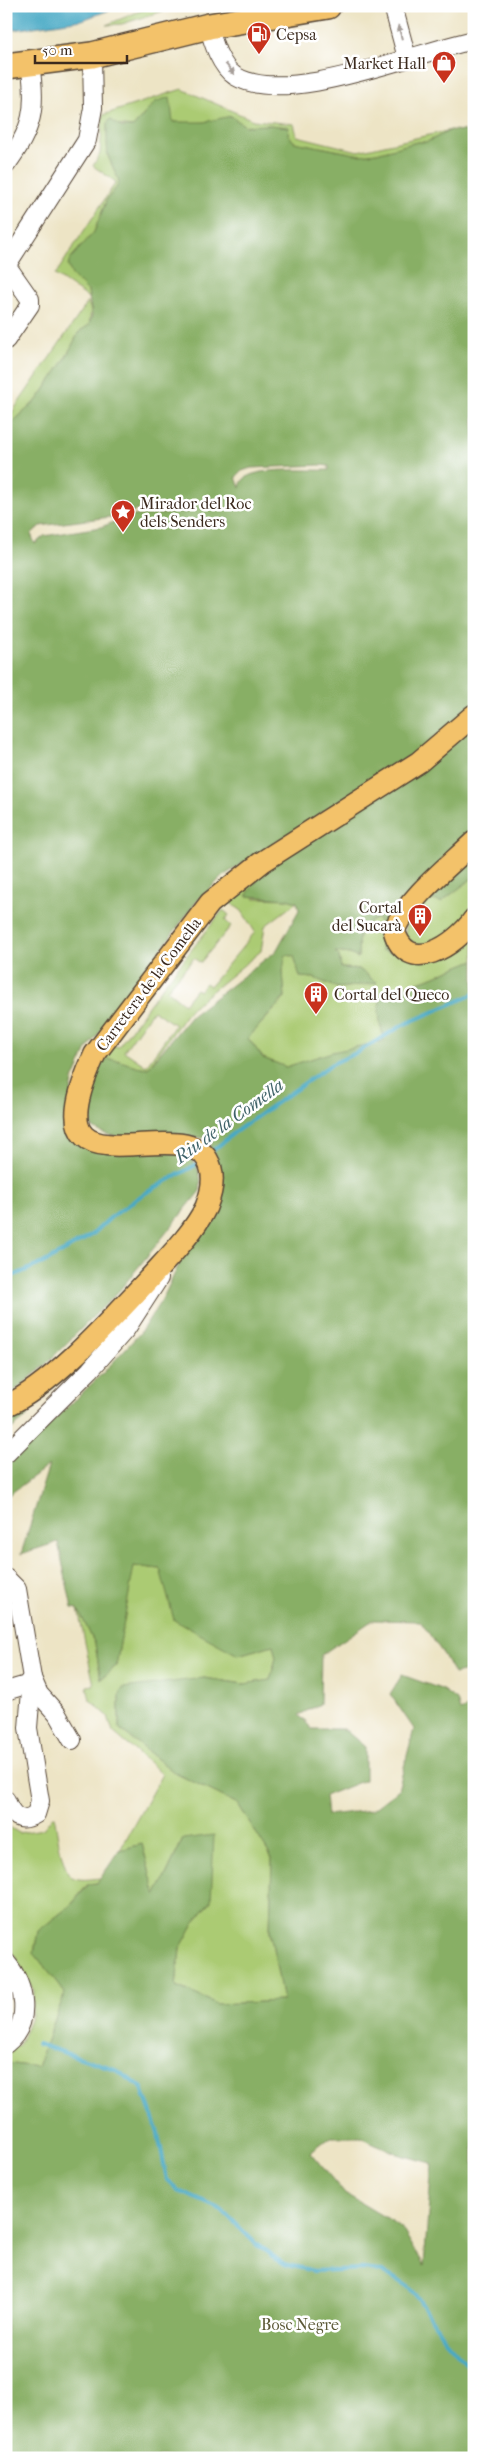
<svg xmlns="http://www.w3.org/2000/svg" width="480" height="2464" viewBox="0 0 480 2464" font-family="'IM FELL French Canon',serif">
<rect width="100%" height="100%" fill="#fff"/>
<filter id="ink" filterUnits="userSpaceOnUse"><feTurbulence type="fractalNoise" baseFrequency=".02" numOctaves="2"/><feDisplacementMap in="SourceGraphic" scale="10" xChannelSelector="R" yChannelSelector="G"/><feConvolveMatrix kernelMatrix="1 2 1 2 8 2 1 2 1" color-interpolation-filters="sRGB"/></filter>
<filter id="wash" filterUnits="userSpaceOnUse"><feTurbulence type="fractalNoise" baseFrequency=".0096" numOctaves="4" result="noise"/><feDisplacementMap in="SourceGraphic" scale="20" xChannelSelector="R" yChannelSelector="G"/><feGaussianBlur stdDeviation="1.12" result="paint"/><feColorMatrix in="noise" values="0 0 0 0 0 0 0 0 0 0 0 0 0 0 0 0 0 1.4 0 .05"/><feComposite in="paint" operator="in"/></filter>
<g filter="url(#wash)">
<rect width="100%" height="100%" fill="#ede4c5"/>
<g fill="#abcb73" stroke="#737a48" fill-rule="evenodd">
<path d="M152,6H179L122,24L106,25Z"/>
<path d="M182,89L253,120L294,124L297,136L358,151L451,130L427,142H417L377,153L360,155L294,142L288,134V127L269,125L245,126L231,116C215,124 191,123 173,122L155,102L133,127L107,124L108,156L119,181L117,187L107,199L94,232L70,259L81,284L88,291L89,298L55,275L116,182L93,166L100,154L103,115Z"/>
<path d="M88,302L91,311L89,325L79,332L64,361L38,399L15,420L6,432V421Z"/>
<path d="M264,870L254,898L287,899L297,902L265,926L261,951L190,1009L148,1068L132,1066L118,1060L98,1067L109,1044L118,1047L162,987L223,910L229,915L225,920L231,926L200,963L194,958L167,990L184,1004L196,989L199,991L206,983L210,986L255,932L242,911L228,901ZM153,1010L175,1025L146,1066L124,1051Z"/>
<path d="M474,877V906L458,926L427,948L404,939L407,924L435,891L441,902Z"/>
<path d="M378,918L381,926L382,950L392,942L399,954L474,933V960L425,980L383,992L380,1022L385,1041L334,1052L286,1067L263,1058L248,1038L285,998L283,972L284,955L295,956L300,977L314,978L338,988L376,983L359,969L341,968L339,956L334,952L350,954L358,958C359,936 355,927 378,918Z"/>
<path d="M133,1566L160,1569L208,1638L238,1655L273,1645L276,1658L270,1680L245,1684L204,1678L119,1696V1728L175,1773L238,1804L272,1858L270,1932L283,2001L217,2004L176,1986L180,1949L194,1923L211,1901L183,1839L156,1896L142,1844L120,1850L162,1774L113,1732L108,1716L90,1700L87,1686L94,1685L78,1609L95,1644L101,1679L116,1666Z"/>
<path d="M54,1815C57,1829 61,1869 72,1877C80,1881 91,1879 100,1878L97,1883L88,1884L71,1905L38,1931L34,1953L65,1993L37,2067L6,2063V2052L19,2045L32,2016L34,1991L6,1939V1825L19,1833L43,1829Z"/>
</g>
<g fill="#88af65" stroke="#626c42" fill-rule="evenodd">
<path d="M170,97L173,122H204L231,116L245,126L269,125L289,127L288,134L294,142L360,155L377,153L417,142H427L451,130L466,131L474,135V704L423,747L223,876L196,902L86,1051L73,1080L68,1111L74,1132L191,1157C199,1169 202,1177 200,1191L119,1291L45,1365L6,1398V432L15,420L38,399L64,361L79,332L89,325L92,315L88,291L72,275L68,266L70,259L94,232L107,199L117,187L119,181L108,156L107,143V124L110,119L121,127H133L155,102ZM320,465L329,466V470C311,471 254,466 243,480C241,482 241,485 240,488L236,477L242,471L251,468ZM156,509L188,512L130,516L101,527L44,536L35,544L31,534L40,526L110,517L138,510Z"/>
<path d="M474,726V831L429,877L392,942L391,953L381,950V926L378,918C355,927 359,937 358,958L350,954L335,952L339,956L341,968L359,969L377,983L338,988L314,978L300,977L294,956L285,955L283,972L285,997L248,1038L263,1058L286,1067L332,1052L384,1041C381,1024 375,1009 383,992L425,980L474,960V1651H471L467,1671L454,1674L444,1655L420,1621L373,1620L321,1655L320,1704L299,1715L312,1729H344L365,1747V1780L325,1796L327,1815L372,1810L398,1790L414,1729L390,1694L402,1675L441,1689L457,1700L460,1711L474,1705V2458H6V2063L37,2067L65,1993L34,1953L38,1931L71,1905L89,1884L97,1883L120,1850L142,1844L156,1896L183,1839L214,1835L211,1901L194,1923L180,1949L176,1986L217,2004L283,2001L270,1932L272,1858L238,1804L175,1773L119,1728V1696L123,1688L204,1678L244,1684L270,1680L276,1658L273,1645L238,1655L174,1620L160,1569L134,1566L116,1666L101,1679L95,1644L78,1609L72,1608L58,1542L21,1554L49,1465L6,1497V1466L103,1373L140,1333L163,1298L184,1254L204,1228L209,1151L213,1139C200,1138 186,1135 173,1136C147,1136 114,1143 92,1127L87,1108L98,1067L108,1059C122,1060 134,1067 148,1068L191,1016L276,951L299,910L297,902L287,899L246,896L264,870ZM330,2137H360L398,2154L432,2163L424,2265L401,2227L344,2193L310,2152Z"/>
<path d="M474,851V877L441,902L432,900L435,891Z"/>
<path d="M19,1414L28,1416L6,1433V1418Z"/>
</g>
<path fill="#46a9c5" stroke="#406a72" d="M6,6H121L82,20L6,31Z"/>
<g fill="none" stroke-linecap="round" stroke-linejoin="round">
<g stroke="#46a9c5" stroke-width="4">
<path d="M210,1153L235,1132L332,1064L358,1052L403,1025L474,994"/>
<path d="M6,1279L43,1263L92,1235L110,1218L142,1195L199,1163"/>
<path d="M38,2044L115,2069L142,2088L158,2133L167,2180L179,2191L222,2210L257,2245L284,2264L314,2271L363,2269L380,2271L394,2278L407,2286L418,2298L443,2337L474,2372"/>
</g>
</g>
</g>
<g filter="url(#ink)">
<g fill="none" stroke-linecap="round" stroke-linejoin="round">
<defs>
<g id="minor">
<path d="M393,6L407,58"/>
<path d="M209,26C212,42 221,67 235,76C286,107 416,52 474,40"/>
<path d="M6,165C33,129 37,108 30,64"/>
<path d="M6,340L30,305V299L9,269L8,263L87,140L93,108L92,55"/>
<path d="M6,1454L90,1370L126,1329L159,1278"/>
<path d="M6,1578L17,1589L32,1678L39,1694L57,1714L72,1740"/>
<path d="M6,1691L26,1685L32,1678"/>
<path d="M6,1800C12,1816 20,1824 36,1814L40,1801L28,1728L32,1678"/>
<path d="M6,1962C26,1986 32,2023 6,2044"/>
</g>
<g id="major">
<path d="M474,842C448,867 409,897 394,930C407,978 456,945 474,919"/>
<path d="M6,1406C54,1384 111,1319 147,1281C167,1259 193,1234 206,1207C212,1192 216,1174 207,1159C177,1110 25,1206 95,1054L210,903L262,862L419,762L474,715"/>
</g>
<path id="highway" d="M6,66L92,55L209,26L328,6"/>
</defs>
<use href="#minor" stroke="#564637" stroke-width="20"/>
<use href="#major" stroke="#564637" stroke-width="24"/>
<use href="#highway" stroke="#564637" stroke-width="28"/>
<use href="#minor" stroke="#fff" stroke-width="18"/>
<use href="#major" stroke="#f3c26a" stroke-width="21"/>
<use href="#highway" stroke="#f3c26a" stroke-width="25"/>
</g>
<defs><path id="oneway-solid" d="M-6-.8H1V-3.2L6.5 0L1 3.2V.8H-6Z" transform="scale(1.25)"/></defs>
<g fill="#a79f9a">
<use href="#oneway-solid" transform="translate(400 32) rotate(-105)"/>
<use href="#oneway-solid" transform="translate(230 69) rotate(50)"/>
</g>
</g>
<defs>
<symbol id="fuel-pin" viewBox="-11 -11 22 30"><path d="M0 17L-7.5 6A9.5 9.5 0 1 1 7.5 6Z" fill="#c8321e" stroke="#fff"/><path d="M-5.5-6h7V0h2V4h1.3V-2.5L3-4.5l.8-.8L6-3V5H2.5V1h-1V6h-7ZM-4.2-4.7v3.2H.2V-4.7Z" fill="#fff"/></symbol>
<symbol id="shop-pin" viewBox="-11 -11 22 30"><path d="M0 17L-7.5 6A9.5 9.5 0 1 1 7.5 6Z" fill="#c8321e" stroke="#fff"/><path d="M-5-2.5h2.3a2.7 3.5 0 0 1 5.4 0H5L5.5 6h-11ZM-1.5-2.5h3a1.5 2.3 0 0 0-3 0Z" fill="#fff"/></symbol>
<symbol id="sight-pin" viewBox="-11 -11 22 30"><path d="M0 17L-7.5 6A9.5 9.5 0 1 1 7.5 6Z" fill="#c8321e" stroke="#fff"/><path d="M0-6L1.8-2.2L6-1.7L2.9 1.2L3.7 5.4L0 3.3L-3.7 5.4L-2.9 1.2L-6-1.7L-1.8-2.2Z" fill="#fff"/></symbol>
<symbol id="building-pin" viewBox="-11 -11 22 30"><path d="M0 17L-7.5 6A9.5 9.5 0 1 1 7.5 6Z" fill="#c8321e" stroke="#fff"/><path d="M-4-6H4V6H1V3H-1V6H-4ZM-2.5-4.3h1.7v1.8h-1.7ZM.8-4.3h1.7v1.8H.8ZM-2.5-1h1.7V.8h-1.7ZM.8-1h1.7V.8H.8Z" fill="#fff"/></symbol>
</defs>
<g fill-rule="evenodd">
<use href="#fuel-pin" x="245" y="20" width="28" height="38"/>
<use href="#shop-pin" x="430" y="49" width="28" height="38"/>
<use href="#sight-pin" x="109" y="498" width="28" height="38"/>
<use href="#building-pin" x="406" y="902" width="28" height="38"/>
<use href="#building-pin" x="302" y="980" width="28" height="38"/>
</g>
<g text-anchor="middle" stroke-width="5" stroke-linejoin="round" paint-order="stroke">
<g font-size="16" fill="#3b2a1e" stroke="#fff" text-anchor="start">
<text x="276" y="40">Cepsa</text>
<text x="426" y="69" text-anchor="end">Market Hall</text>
<text x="140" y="509">Mirador del Roc<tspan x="140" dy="18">dels Senders</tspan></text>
<text x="402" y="913" text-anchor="end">Cortal<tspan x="402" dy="18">del Sucarà</tspan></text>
<text x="334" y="1000">Cortal del Queco</text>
</g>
<g font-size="16" fill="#3b2a1e" stroke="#fff">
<text transform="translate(148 984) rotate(-53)" y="6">Carretera de la Comella</text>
</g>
<g font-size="16" fill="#5d5a38" stroke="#fff">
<text x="300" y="2330">Bosc Negre</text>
</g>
<g font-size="18" font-style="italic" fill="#406369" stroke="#fff">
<text transform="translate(229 1121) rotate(-36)" y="6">Riu de la Comella</text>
</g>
</g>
<rect width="480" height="2464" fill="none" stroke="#fff" stroke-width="25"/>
<path d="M35 55v8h92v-8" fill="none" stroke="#3b2a1e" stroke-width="2.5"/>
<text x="42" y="55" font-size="15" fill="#3b2a1e" stroke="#ffffff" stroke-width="4" paint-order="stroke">50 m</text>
</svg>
